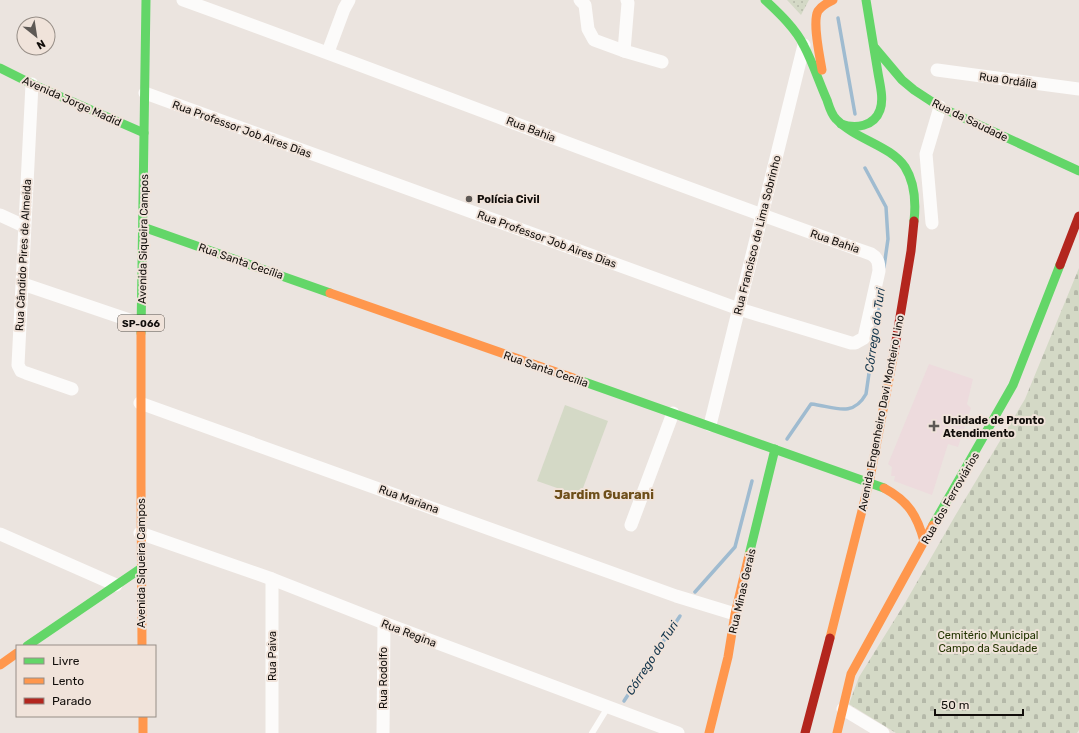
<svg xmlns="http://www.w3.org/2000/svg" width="1079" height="733" viewBox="0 0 1079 733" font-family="Rubik,sans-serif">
<defs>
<pattern id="cemetery-stones" width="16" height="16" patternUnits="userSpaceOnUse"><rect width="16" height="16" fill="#d4d9c6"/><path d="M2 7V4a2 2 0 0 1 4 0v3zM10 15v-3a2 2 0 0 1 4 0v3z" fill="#b5b9a9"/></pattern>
<pattern id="park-dots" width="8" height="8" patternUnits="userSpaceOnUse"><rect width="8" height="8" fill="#d4d9c6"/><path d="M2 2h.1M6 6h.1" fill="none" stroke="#b5b9a9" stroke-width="1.8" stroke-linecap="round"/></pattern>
</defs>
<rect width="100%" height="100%" fill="#ebe4df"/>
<path fill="#eddbdd" d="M929,364L973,379L967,404L971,408L958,447L948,444L932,495L894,481L895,476H891L892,467L888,464Z"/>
<path fill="url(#cemetery-stones)" d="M1079,268V730L1077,733H896L849,704L859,677L905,603L955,516L1025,399Z"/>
<path fill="url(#park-dots)" d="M787,0H809L801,15Z"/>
<path fill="#d4d9c6" d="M565,405L608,421L580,496L537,481Z"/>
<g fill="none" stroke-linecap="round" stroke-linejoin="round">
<g stroke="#9fbbd0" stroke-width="3.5">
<path d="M838,18L855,114"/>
<path d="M865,168L886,207L888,239L884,267"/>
<path d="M787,439L811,404C833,406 852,419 866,394L881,291"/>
<path d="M695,592L735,547L752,481"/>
<path d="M624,701L680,616"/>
</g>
<path stroke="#fcfbfa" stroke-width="6" d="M592,733L608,707"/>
<g stroke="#fcfbfa" stroke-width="13">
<path d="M580,0L585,5L588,29L594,40L624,51L662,62"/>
<path d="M624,51L628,3L627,0"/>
<path d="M328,52L344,9L349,0"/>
<path d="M937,70L1079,89"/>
<path d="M32,84L18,365L21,371L26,373L72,389"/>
<path d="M145,93L739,309L851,343H855L864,338L879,271C879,263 878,258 871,254C640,173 413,83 183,0"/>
<path d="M0,215L24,226"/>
<path d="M932,223L926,154L940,107"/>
<path d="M23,284L141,324"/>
<path d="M140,403L676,596L735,614"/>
<path d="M710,425L804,45"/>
<path d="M631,525L673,413"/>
<path d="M140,533L272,579L384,623L678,733"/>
<path d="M0,534L116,585"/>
<path d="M272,579V733"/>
<path d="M843,709L883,733"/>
<path d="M383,733L384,623"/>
</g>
<g stroke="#63d668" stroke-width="9">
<path d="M765,0C779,13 796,29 804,46C813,63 819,82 827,100C829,106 831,114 836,119C856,140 890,145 905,167C915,183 916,203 914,221"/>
<path d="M875,48L902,80L914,90L940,107L1079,171"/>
<path d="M0,68L32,84L144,133"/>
<path d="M841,124C855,129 874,127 880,110C884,99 880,85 878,73C874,49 870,24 866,0"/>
<path d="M143,227L330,293"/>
<path d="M141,333L146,0"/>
<path d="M579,380L884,488"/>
<path d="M933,525L1013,385L1060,265"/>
<path d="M749,555L775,449"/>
<path d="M27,646L140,569"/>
</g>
<g stroke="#ff974d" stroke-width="9">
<path d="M822,70C820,57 812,22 818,11C822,5 827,3 833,0"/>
<path d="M330,293L579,380"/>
<path d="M141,333V485L142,646"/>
<path d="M884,488C908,501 917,515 924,541"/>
<path d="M830,638L869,483L894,353"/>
<path d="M0,665L17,653"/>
<path d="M143,716V733"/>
<path d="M709,733L728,657L735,614L749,555"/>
<path d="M837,733L851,674L933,525"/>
</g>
<g stroke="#b3261e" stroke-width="9">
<path d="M1060,265L1079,216"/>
<path d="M894,353L911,251L914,221"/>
<path d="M805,733L830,638"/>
</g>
</g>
<g fill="#5e5955" stroke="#f0e3da" stroke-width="1.5">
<circle cx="469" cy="199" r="4"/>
<path d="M932 420h4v4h4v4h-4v4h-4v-4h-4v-4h4z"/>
</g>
<g text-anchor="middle" stroke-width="4" stroke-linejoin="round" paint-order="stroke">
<rect fill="#f0e3da" stroke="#554e49" stroke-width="1" x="118" y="315" width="46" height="16" rx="3"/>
<g font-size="10" font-weight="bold" fill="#120e0b">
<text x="141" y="327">SP-066</text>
</g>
<g font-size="11" fill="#120e0b" stroke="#f0e3da">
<text transform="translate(1008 80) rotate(8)" y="4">Rua Ordália</text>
<text transform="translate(72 101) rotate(24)" y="4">Avenida Jorge Madid</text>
<text transform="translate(970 120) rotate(26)" y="4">Rua da Saudade</text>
<text transform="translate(242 129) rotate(20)" y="4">Rua Professor Job Aires Dias</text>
<text transform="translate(531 129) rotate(21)" y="4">Rua Bahia</text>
<text transform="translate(757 235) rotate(-76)" y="4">Rua Francisco de Lima Sobrinho</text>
<text transform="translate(143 239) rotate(-89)" y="4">Avenida Siqueira Campos</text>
<text transform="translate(547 239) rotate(20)" y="4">Rua Professor Job Aires Dias</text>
<text transform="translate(835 241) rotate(19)" y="4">Rua Bahia</text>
<text transform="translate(23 255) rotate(-87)" y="4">Rua Cândido Pires de Almeida</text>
<text transform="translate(241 261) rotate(19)" y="4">Rua Santa Cecília</text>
<text transform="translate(546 369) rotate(19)" y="4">Rua Santa Cecília</text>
<text transform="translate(881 413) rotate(-79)" y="4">Avenida Engenheiro Davi Monteiro Lino</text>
<text transform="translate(950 498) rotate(-60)" y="4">Rua dos Ferroviários</text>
<text transform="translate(409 499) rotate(20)" y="4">Rua Mariana</text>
<text transform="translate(141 563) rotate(-90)" y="4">Avenida Siqueira Campos</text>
<text transform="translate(742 591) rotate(-77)" y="4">Rua Minas Gerais</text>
<text transform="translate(409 633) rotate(21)" y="4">Rua Regina</text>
<text transform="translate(272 656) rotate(-90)" y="4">Rua Paiva</text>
<text transform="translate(383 678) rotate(-90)" y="4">Rua Rodolfo</text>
</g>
<g font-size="11" font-weight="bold" fill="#120e0b" stroke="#f0e3da" text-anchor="start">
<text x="477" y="203">Polícia Civil</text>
<text x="943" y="424">Unidade de Pronto<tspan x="943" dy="13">Atendimento</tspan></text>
</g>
<g font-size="11" fill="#233401" stroke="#f0e3da">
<text x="988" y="639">Cemitério Municipal<tspan x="988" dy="13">Campo da Saudade</tspan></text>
</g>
<g font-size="12" font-style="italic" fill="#11344b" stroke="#f0e3da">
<text transform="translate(875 330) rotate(-82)" y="4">Córrego do Turi</text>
<text transform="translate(652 658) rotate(-57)" y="4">Córrego do Turi</text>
</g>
<g font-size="13" font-weight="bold" fill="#6e4e19" stroke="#f0e3da">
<text x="604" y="499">Jardim Guarani</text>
</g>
</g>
<rect x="16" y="645" width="140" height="72" fill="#f0e3da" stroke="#978e87"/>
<rect x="24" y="658" width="20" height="6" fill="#63d668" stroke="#978e87"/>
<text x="52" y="665" font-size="12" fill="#120e0b">Livre</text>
<rect x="24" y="678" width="20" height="6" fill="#ff974d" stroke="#978e87"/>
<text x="52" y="685" font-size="12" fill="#120e0b">Lento</text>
<rect x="24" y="698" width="20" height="6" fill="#b3261e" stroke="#978e87"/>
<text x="52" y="705" font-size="12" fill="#120e0b">Parado</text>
<g transform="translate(36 36) rotate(150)"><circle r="19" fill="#f0e3da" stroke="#978e87"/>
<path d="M0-3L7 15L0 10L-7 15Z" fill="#5e5955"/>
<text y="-6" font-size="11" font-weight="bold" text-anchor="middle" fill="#120e0b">N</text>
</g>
<path d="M935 709v6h88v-6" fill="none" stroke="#120e0b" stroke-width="2"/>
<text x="941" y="709" font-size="12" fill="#120e0b" stroke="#f0e3da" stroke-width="3" paint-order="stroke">50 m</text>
</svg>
